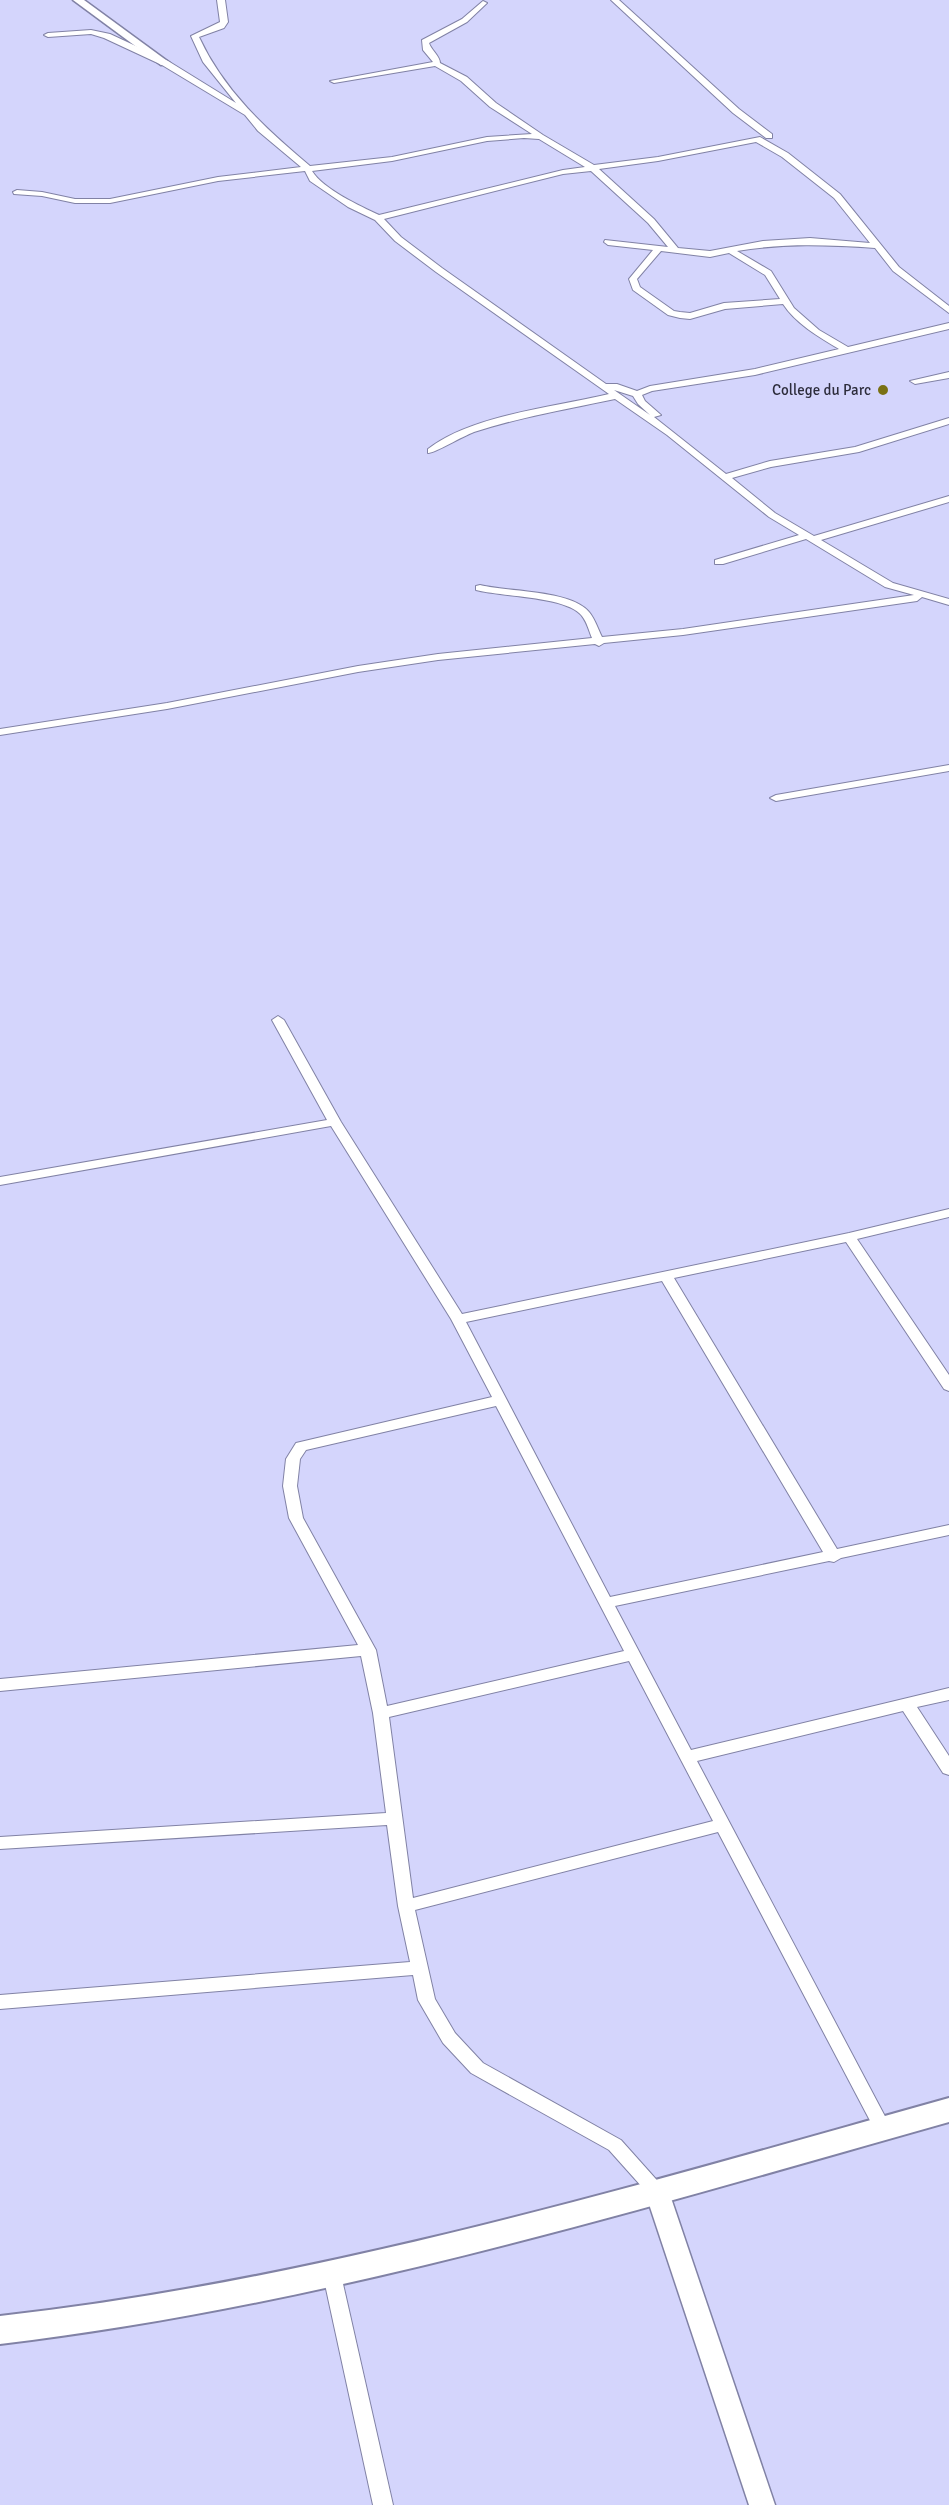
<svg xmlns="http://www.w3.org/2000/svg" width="949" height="2505" viewBox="0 0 949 2505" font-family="Signika,sans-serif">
<rect width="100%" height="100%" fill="#d4d5fc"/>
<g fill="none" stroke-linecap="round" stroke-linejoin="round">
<defs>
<g id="minor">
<path d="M217,0H225L228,22L224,28L199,37C224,91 265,128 310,166L392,157L487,137L532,134L490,107L461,81L435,66L334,83L330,81L433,62L423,50L422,40L462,19L483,1L487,3L467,22L429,43C431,50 440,56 440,63L467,77L496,103L543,135L594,165L658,157L760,137L788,153L840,194L899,267L949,306V313L893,271L875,248C828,245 784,243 737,251L771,271L794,308L819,330L848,347L949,323V329L755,375L652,391L642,395L645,401L661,415L654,417L726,474L770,461L855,447L949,418V424L859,452L771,467L732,478L775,513L814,536L949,496V502L821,540L893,583L949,599V605L922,597L917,601L683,635L604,643L599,646L595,644L438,660L358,672L167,709L0,735V729L167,703L358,666L438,654L592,638C589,631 587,622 582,616C567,596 502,597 476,590V586L480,585C508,592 571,590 589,612C595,619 598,629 602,637L683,629L914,595L885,587L806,539L723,564H715V560L799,535L769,517L667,435L615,399C568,409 520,417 474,432C463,436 433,454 428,453V449C471,415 555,407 609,394L436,272L395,241L375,220L348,207L310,181L305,171L218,181L110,203H75L42,196L14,194L13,192L17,190L42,192L75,199H110L218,177L301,167L258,131L245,115L162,65L104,38L91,34L48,37L44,35L48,33L91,30L110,34L168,61L236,103L203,62L191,36L220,22ZM524,138L539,139L585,167L563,170L379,215C360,206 323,189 312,171L392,161L487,141ZM756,142L782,157L834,198L870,243L810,238L763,241L710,251L678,248L654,219L599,169L658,161ZM591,171L648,223L668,247L605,240L604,242L608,245L653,250L629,279L633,290L668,315L680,318L690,319L725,309L783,304C796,324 819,337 839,349L755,369L650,386L637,391L617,384H606L442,268L401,237L384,219L563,174ZM661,251L710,257L729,253L765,275L780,299L724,303L690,313L680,312L674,311L640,287L637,279ZM614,390L633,396L638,404L650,415Z"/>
<path d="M611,0H619L739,109L772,134V138H766L733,113Z"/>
<path d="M949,372V378L915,384L910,381Z"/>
<path d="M949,765V771L776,801L770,798L776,795Z"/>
<path d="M278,1016L284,1020L341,1122L462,1314L849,1233L949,1209V1217L857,1239L949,1375V1391L944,1389L846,1242L674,1278L837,1549L949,1525V1535L841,1558L834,1562L829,1561L615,1606L691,1750L949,1688V1700L917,1707L949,1756V1775L943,1773L903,1711L697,1761L888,2122L891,2127L888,2132L882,2134L876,2132L718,1832L415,1910L435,1999L455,2033L483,2063L621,2140L663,2187L666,2192L663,2197L657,2200L651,2197L609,2150L471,2073L443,2043L418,2000L413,1975L0,2009V1995L410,1962L398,1906L387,1825L0,1849V1837L386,1813L373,1713L361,1656L0,1691V1679L358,1645L289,1518L283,1486L286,1459L296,1443L492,1397L451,1319L331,1126L0,1185V1177L327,1120L272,1020ZM662,1281L823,1552L610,1597L466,1322ZM496,1406L624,1651L387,1706L376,1650L303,1518L297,1486L300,1459L306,1450ZM629,1661L713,1821L413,1898L389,1717Z"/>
<path d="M332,2267L339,2269L341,2275L393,2505H373L323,2275L325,2269Z"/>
</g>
<g id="tertiary">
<path d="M73,0H84L170,63L161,65Z"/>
<path d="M657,2182L666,2185L669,2192L775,2505H749L645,2192L648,2185Z"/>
</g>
<path id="primary" d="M949,2098V2122C637,2210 323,2306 0,2344V2316C323,2280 637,2185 949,2098Z"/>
</defs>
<use href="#minor" stroke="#8182a5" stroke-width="2"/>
<use href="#tertiary" stroke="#8182a5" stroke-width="3"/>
<use href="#primary" stroke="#8182a5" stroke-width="4"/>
<use href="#minor" fill="#fff" fill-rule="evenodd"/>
<use href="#tertiary" fill="#fff" fill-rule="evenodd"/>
<use href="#primary" fill="#fff" fill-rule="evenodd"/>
</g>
<circle fill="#7a7113" stroke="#d4d5fc" stroke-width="2" cx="883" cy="390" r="6"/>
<g text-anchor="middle" stroke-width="6" stroke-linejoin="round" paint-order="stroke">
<g font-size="15" fill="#2d2d3c" stroke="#d4d5fc" text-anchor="end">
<text x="871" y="395">College du Parc</text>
</g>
</g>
</svg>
